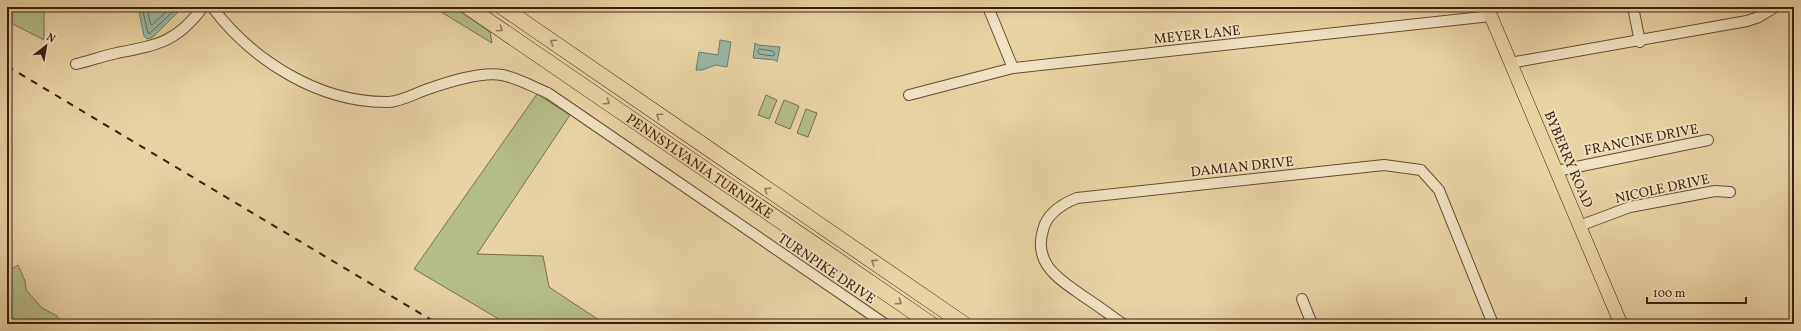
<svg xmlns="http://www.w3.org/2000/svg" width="1801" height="331" viewBox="0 0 1801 331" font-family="Vollkorn,serif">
<rect width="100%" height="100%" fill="#e8d4a3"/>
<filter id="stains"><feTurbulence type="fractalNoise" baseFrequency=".005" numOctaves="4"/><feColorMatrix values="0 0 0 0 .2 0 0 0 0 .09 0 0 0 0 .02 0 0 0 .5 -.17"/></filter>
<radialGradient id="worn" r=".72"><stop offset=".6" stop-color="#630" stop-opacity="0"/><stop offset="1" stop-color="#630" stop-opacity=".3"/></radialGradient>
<g fill="#b5bd86" stroke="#786e49">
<path d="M7,7H44V40L7,21Z"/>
<path d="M433,7H454L490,32L492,43Z"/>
<path d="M537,94L570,115L477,254L543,256L549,287L605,324H497V318L414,269Z"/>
<path d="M766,95L777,100L769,119L758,115Z"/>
<path d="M784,100L799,106L790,129L775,123Z"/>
<path d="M806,109L817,113L808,137L797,133Z"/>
<path d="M18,265L25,281L26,290L42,308L57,316L62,324H7V272Z"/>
</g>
<g fill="#97b8a6" stroke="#727a68">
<path d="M138,7H183L153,37L147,39L144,36Z"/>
<path d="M720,40L731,42L727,67L716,65L702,70H696L699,52L718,55Z"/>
<path d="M755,43L758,45L780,47L777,62L775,60L753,58Z"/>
</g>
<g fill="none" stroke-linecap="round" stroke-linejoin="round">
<g stroke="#696b59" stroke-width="1">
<path d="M142,7L148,33L149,34L178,7"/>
<path d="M147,7L150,23L152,25L171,7"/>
<path d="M760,49L773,51L775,54L773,56L759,54L758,51Z"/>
</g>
<defs>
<g id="minor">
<path d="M212,7C252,60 319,103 388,102C400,102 416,93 428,89C448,82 481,71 502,75C518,78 533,87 548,93L885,324"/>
<path d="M988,7L1013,68"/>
<path d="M1633,7L1640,42"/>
<path d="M1793,7L1794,8"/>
<path d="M1510,63L1747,21L1759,17L1775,7"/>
<path d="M76,64C89,61 103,56 117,53C158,45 177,42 203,7"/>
<path d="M909,95L1013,68L1491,16"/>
<path d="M1557,171L1708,140"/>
<path d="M1579,226L1630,207L1715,191L1730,192"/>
<path d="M1302,299L1312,324"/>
<path d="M1123,324C1110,315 1097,305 1083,296C1059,279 1033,264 1043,230C1047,213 1062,204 1077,198L1384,165L1421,170L1439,190L1493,324"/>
</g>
<path id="major" d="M1487,7L1621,324"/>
<g id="highway">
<path id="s1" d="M468,7L931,324"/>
<path d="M502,7L964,324"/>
</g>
</defs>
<use href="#minor" stroke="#664c32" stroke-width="12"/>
<use href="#major" stroke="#3b1e0c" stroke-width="14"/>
<use href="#highway" stroke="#3b1e0c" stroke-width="16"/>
<use href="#minor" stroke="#f0e3c3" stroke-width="10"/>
<use href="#major" stroke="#e8d4a3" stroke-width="13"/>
<use href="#highway" stroke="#e8d4a3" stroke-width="15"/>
<path stroke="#3b1e0c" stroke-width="2" stroke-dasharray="7 7" stroke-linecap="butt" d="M7,66L438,324"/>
</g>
<defs><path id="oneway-chevron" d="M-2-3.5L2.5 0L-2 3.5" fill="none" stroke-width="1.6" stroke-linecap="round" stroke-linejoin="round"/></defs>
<g stroke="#927958">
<use href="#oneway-chevron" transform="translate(500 29) rotate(34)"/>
<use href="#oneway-chevron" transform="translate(553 42) rotate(-145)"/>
<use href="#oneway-chevron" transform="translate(607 102) rotate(34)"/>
<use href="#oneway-chevron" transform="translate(659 116) rotate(-145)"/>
<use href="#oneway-chevron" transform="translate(767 190) rotate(-146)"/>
<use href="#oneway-chevron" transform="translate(874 262) rotate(-146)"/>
<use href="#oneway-chevron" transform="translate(899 302) rotate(34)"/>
</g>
<g text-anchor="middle" stroke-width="3.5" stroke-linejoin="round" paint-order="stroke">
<g font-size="14" fill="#3b1e0c" stroke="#f0e3c3">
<text transform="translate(1197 34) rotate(-6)" y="5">MEYER LANE</text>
<text transform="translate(1641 139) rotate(-11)" y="5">FRANCINE DRIVE</text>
<text transform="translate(1569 159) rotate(67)" y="5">BYBERRY ROAD</text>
<text dy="5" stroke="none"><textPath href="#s1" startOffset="281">PENNSYLVANIA TURNPIKE</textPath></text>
<text transform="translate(1242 166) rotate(-6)" y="5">DAMIAN DRIVE</text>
<text transform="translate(1662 188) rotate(-12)" y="5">NICOLE DRIVE</text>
<text transform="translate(827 268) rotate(34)" y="5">TURNPIKE DRIVE</text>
</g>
</g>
<rect width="1801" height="331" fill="none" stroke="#e8d4a3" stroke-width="24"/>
<rect x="8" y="8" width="1785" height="315" fill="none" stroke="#3b1e0c" stroke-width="2"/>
<rect x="12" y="12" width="1777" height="307" fill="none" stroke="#3b1e0c"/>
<g transform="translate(46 46) rotate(31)" stroke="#f0e3c3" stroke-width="3" paint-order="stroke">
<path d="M0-3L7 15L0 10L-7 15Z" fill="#3b1e0c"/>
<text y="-6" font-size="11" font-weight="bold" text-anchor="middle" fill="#3b1e0c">N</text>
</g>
<path d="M1647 297v6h99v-6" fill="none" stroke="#3b1e0c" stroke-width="2"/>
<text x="1653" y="297" font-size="12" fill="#3b1e0c" stroke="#f0e3c3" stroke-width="3" paint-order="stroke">100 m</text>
<rect width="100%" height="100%" filter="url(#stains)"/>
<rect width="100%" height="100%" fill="url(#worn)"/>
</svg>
